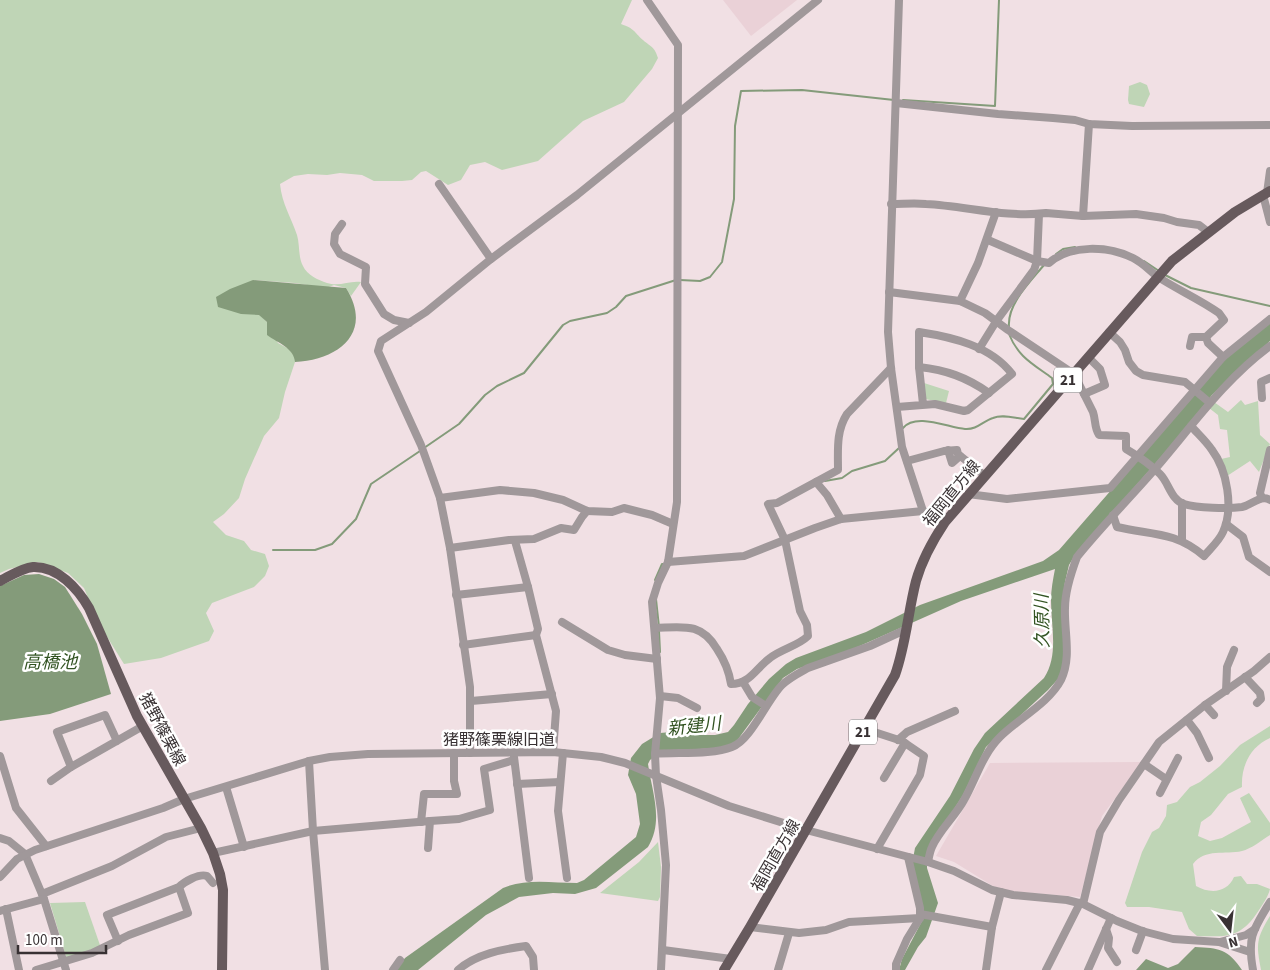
<svg xmlns="http://www.w3.org/2000/svg" width="1270" height="970" viewBox="0 0 1270 970" font-family="'Source Sans 3','Noto Sans JP',sans-serif">
<rect width="100%" height="100%" fill="#f1e0e4"/>
<g fill="#ead1d7">
<path d="M723,0H797L751,36Z"/>
<path d="M1142,762L1102,816L1080,897L1009,891L993,886L954,862L936,856L990,763Z"/>
</g>
<g fill="#bfd5b6">
<path d="M0,0H632L621,24C635,29 633,31 643,40C652,48 654,46 658,58L652,69L624,102L583,121L538,161L502,170L485,162L470,165L461,180L448,185L426,171L421,172L412,180L402,181H374L362,175L340,173L327,175L308,174L294,176L280,184C282,204 291,217 297,235C300,245 298,257 303,266C307,275 318,280 327,283C340,287 350,280 361,282L351,296L346,288L334,285L326,288L295,283L253,280L241,314H259L267,322L278,343L289,349L295,357V362L285,392L279,418L264,436L245,479L239,498L224,514L213,522L226,535L244,541L251,550L265,554L269,566L265,576L254,587L212,603L206,613L214,631L209,641L161,658L124,664L99,624L84,588L68,573L38,562L9,569L0,573Z"/>
<path d="M1140,82L1147,85L1150,94L1144,107L1129,104L1128,100L1129,86Z"/>
<path d="M924,383L949,391L946,403L925,399Z"/>
<path d="M1241,400L1245,405L1258,401L1260,435L1270,444L1259,472L1250,461L1227,476L1221,459L1230,457L1227,430L1220,429L1218,415L1209,408L1214,402L1228,412Z"/>
<path d="M1270,726V738C1250,747 1241,766 1242,787L1228,794L1211,815L1201,822L1198,836L1210,841L1222,838L1251,822L1240,798L1249,793L1270,823V835C1262,840 1251,849 1242,851C1225,855 1205,848 1193,864L1196,886C1210,894 1227,893 1234,877L1241,876L1247,884H1257L1270,889C1268,897 1263,904 1259,910C1241,938 1228,937 1197,936L1189,929L1182,912L1149,907H1127L1125,903L1142,852L1152,832L1159,828L1166,816L1167,805L1177,802L1190,787L1200,782L1220,766L1240,745Z"/>
<path d="M658,842L661,867L660,897L658,901L600,893L639,862Z"/>
<path d="M85,902L101,948L67,960L50,903Z"/>
<path d="M1270,916V970H1261C1256,944 1256,939 1270,916Z"/>
</g>
<g fill="#849b7a">
<path d="M253,280L346,288C374,333 338,360 295,362C294,348 278,343 267,335V322L259,315L241,314L218,307L216,297L230,289Z"/>
<path d="M1270,322V341L1212,395L1183,432L1075,555L1069,565L1065,582L1062,605L1065,646L1063,664L1059,678L1048,690L986,747L963,795L927,852V868L938,903L926,937L918,947L905,970H899L902,959L922,921L912,864L915,848L950,796L974,749L985,733L1044,678C1059,655 1051,627 1051,600C1051,590 1053,579 1055,569L961,601L844,653L797,669L783,678L736,742L720,748L661,751L650,760L648,764C652,792 664,821 648,847L596,888L575,894L553,893L519,897L486,915L418,970H396L405,958L503,888C526,878 552,883 577,883L584,880L636,837L640,824L636,794L628,775L631,758L642,744L660,733L672,732L683,735H715L728,732L734,725L748,704L769,679L786,664L796,658L866,632L920,605L1043,561L1059,550L1227,357Z"/>
<path d="M39,574L54,579L65,587L82,614L97,644L111,694L50,714L0,721V586L24,575Z"/>
<path d="M1195,947C1219,948 1228,949 1242,970H1136L1146,959L1168,968L1178,964Z"/>
</g>
<g fill="none" stroke-linecap="round" stroke-linejoin="round">
<g stroke="#849b7a" stroke-width="2">
<path d="M903,100L995,106L999,0"/>
<path d="M1056,254L1063,249L1075,247"/>
<path d="M1144,261L1159,271"/>
<path d="M1165,275L1191,288L1270,306"/>
<path d="M680,280L700,281L710,277L722,262L734,199L735,126L741,91L802,90L894,100"/>
<path d="M1009,327C1007,304 1030,282 1044,265"/>
<path d="M903,428C916,412 949,428 965,429C977,430 983,421 993,418C1002,414 1014,418 1024,419L1053,384L1052,378C1033,364 1018,357 1009,334"/>
<path d="M424,448L459,424L485,395L497,386L524,373L563,325L570,321L607,313L616,307L626,296L676,280"/>
<path d="M825,481L842,478L852,471L885,461L899,448"/>
<path d="M273,550H315L332,544L356,519L371,484L420,451"/>
<path d="M655,580L662,564H665"/>
<path d="M656,599L659,627"/>
<path d="M659,631L660,652"/>
</g>
<g stroke="#a0989a" stroke-width="8">
<path d="M647,0L678,45L677,502L668,562L658,583L652,602L660,698L655,754L656,776L661,810L666,865L661,970"/>
<path d="M899,0L888,332L891,368L902,447L923,511"/>
<path d="M896,103L998,114L1053,118L1075,120L1089,124L1132,126L1270,125"/>
<path d="M439,184L491,259"/>
<path d="M1267,193L1270,171"/>
<path d="M1263,195L1270,222"/>
<path d="M891,204C903,204 915,203 926,204C966,206 1006,218 1046,213L1083,216L1136,214L1164,218L1177,222L1199,225L1208,232"/>
<path d="M1083,216L1089,124"/>
<path d="M342,224L335,234L334,244L340,254L366,267L365,284L384,314L394,320L409,323"/>
<path d="M988,240L1037,261L1049,263C1070,244 1109,246 1133,258C1143,263 1150,271 1158,277C1178,290 1199,299 1219,313L1224,320L1206,337L1208,343L1223,357"/>
<path d="M889,292L960,301L985,313L1008,330L1074,374L1093,412C1096,421 1094,427 1099,435L1126,436V449C1138,456 1150,464 1160,474C1169,483 1171,500 1184,504C1197,508 1228,509 1242,507C1252,505 1261,494 1270,500"/>
<path d="M960,301L978,263L996,212"/>
<path d="M1109,332L1120,342L1125,350L1129,362L1136,371L1143,375L1185,382L1210,403"/>
<path d="M1190,346L1192,337H1206"/>
<path d="M979,349L997,320L1034,270L1037,261L1039,214"/>
<path d="M919,367C946,370 966,377 989,393"/>
<path d="M1084,394L1105,385L1100,369L1088,357"/>
<path d="M1262,398L1261,382L1270,378"/>
<path d="M897,407L935,404L964,411L968,410L1012,374C991,346 952,337 919,332V367L923,404"/>
<path d="M948,450L952,463L960,456"/>
<path d="M907,461L944,451L957,450L958,454L984,475"/>
<path d="M816,482L827,495L841,519"/>
<path d="M968,494L1007,499L1110,488L1223,357L1270,319"/>
<path d="M440,498L500,490L534,493L563,500L587,511L612,512L624,508L652,515L673,524"/>
<path d="M1262,498L1260,493L1270,450"/>
<path d="M1182,503V540"/>
<path d="M1113,515L1117,527C1151,535 1175,531 1204,556C1211,548 1219,541 1223,532C1234,508 1227,470 1212,450C1206,441 1198,434 1191,426"/>
<path d="M1226,524L1243,537L1249,557L1270,572"/>
<path d="M515,541L528,587L538,629L536,635L556,711L553,752"/>
<path d="M450,548L509,540L534,539L561,528L574,530L582,517L587,511"/>
<path d="M668,562L744,556L815,528L841,519L923,511L934,515L945,522"/>
<path d="M456,595L528,587"/>
<path d="M562,622L608,650L625,655L657,659"/>
<path d="M655,628C683,627 701,622 717,649C725,661 729,671 731,684C750,684 756,668 770,658C781,649 798,646 808,636L807,625L800,611L785,540L768,504L777,503L838,470C838,450 836,431 847,414L891,368"/>
<path d="M463,645L536,635"/>
<path d="M1245,677L1260,693L1261,699L1257,703"/>
<path d="M743,682L752,697L766,706"/>
<path d="M1226,691L1227,667L1234,650"/>
<path d="M660,696L678,698L697,708"/>
<path d="M471,701L552,694"/>
<path d="M1205,705L1214,715"/>
<path d="M1187,720L1197,733L1209,758"/>
<path d="M865,729L902,741L924,756L920,775L877,849"/>
<path d="M898,740L907,732L955,711"/>
<path d="M117,741L105,715L57,732L71,767L143,726"/>
<path d="M470,753V687L450,548L440,498L421,445L378,351L381,341L426,312L491,259L577,195L818,0"/>
<path d="M563,753L558,811L567,878"/>
<path d="M655,754C677,752 712,755 732,747C751,740 767,700 782,685C789,678 799,673 808,668L870,646L907,629"/>
<path d="M0,756L16,808L46,846"/>
<path d="M514,757L529,878"/>
<path d="M309,761L313,831L325,970"/>
<path d="M1144,764L1166,779"/>
<path d="M884,778L905,743"/>
<path d="M51,781L71,767"/>
<path d="M517,784L560,782"/>
<path d="M226,787L244,847"/>
<path d="M1160,793L1178,758"/>
<path d="M430,821L459,819L490,810L484,769L514,760"/>
<path d="M421,822L424,794H457L454,781V753"/>
<path d="M0,838L9,841L25,854L44,899L66,970"/>
<path d="M213,853L313,831L430,821L428,848"/>
<path d="M928,862C929,857 930,851 932,847C938,832 956,815 964,800C976,779 982,755 1000,737C1018,719 1049,703 1061,680C1072,657 1064,632 1065,608C1065,591 1071,573 1077,557C1102,526 1130,498 1156,468C1192,426 1225,379 1270,346"/>
<path d="M0,877L17,859L35,850L163,808L184,799L309,761L330,757L368,754L553,752L601,757L625,763L729,806L806,830L928,862L954,871L992,890L1013,895L1067,900L1083,904L1117,921L1142,931L1173,939L1219,942L1250,952"/>
<path d="M42,894L112,866L166,837L201,828"/>
<path d="M1083,904L1100,832L1119,800L1159,742L1205,705L1254,671L1270,657"/>
<path d="M6,909L19,970"/>
<path d="M0,911L44,899"/>
<path d="M920,914L992,927"/>
<path d="M750,927L799,933L826,930L849,922L920,918"/>
<path d="M1106,929L1109,938L1108,948L1117,962"/>
<path d="M118,941L107,915L179,887C184,882 199,873 207,876C208,877 212,882 213,883"/>
<path d="M1220,942L1246,935L1255,929"/>
<path d="M663,950L731,959"/>
<path d="M1136,950L1143,931"/>
<path d="M36,970L92,953L129,935L188,913L179,887"/>
<path d="M393,970L400,960"/>
<path d="M458,970C476,954 503,949 526,946L533,957L534,970"/>
<path d="M778,970L789,933"/>
<path d="M896,970V964L907,939L920,918V908L908,857"/>
<path d="M986,970L992,927L1001,892"/>
<path d="M1046,970L1080,903"/>
<path d="M1088,970L1111,918"/>
<path d="M1253,970C1247,937 1253,930 1270,902"/>
</g>
<g stroke="#675a5d" stroke-width="10">
<path d="M0,581C10,576 22,568 33,567C58,566 78,589 89,608L137,716L201,828L213,853L220,874L223,890L222,970"/>
<path d="M724,970L750,927L895,675C906,644 908,612 916,581C922,560 933,540 945,522L1172,261L1235,212L1270,191"/>
</g>
</g>
<g text-anchor="middle" stroke-width="5" stroke-linejoin="round" paint-order="stroke">
<g fill="#fff" stroke="#746f70" stroke-width="1">
<rect x="1054" y="367.5" width="28" height="25" rx="4"/>
<rect x="849" y="719.5" width="28" height="25" rx="4"/>
</g>
<g font-size="15" font-weight="bold" fill="#383133">
<text x="1068" y="385">21</text>
<text x="863" y="737">21</text>
</g>
<g font-size="16" fill="#383133" stroke="#fff">
<text transform="translate(951 493) rotate(-51)" y="6">福岡直方線</text>
<text transform="translate(163 729) rotate(62)" y="6">猪野篠栗線</text>
<text x="499" y="745">猪野篠栗線旧道</text>
<text transform="translate(775 855) rotate(-60)" y="6">福岡直方線</text>
</g>
<g font-size="18" font-style="italic" fill="#325322" stroke="#fff">
<text transform="translate(1042 621) rotate(-91)" y="6">久原川</text>
<text x="50" y="668">高橋池</text>
<text transform="translate(694 726) rotate(-6)" y="6">新建川</text>
</g>
</g>
<g transform="translate(1230 930) rotate(165)" stroke="#ffffff" stroke-width="4" paint-order="stroke">
<path d="M0-4L9 19L0 12L-9 19Z" fill="#383133"/>
<text y="-8" font-size="14" font-weight="bold" text-anchor="middle" fill="#383133">N</text>
</g>
<path d="M18 945v8h88v-8" fill="none" stroke="#383133" stroke-width="2.5"/>
<text x="25" y="945" font-size="15" fill="#383133" stroke="#ffffff" stroke-width="4" paint-order="stroke">100 m</text>
</svg>
